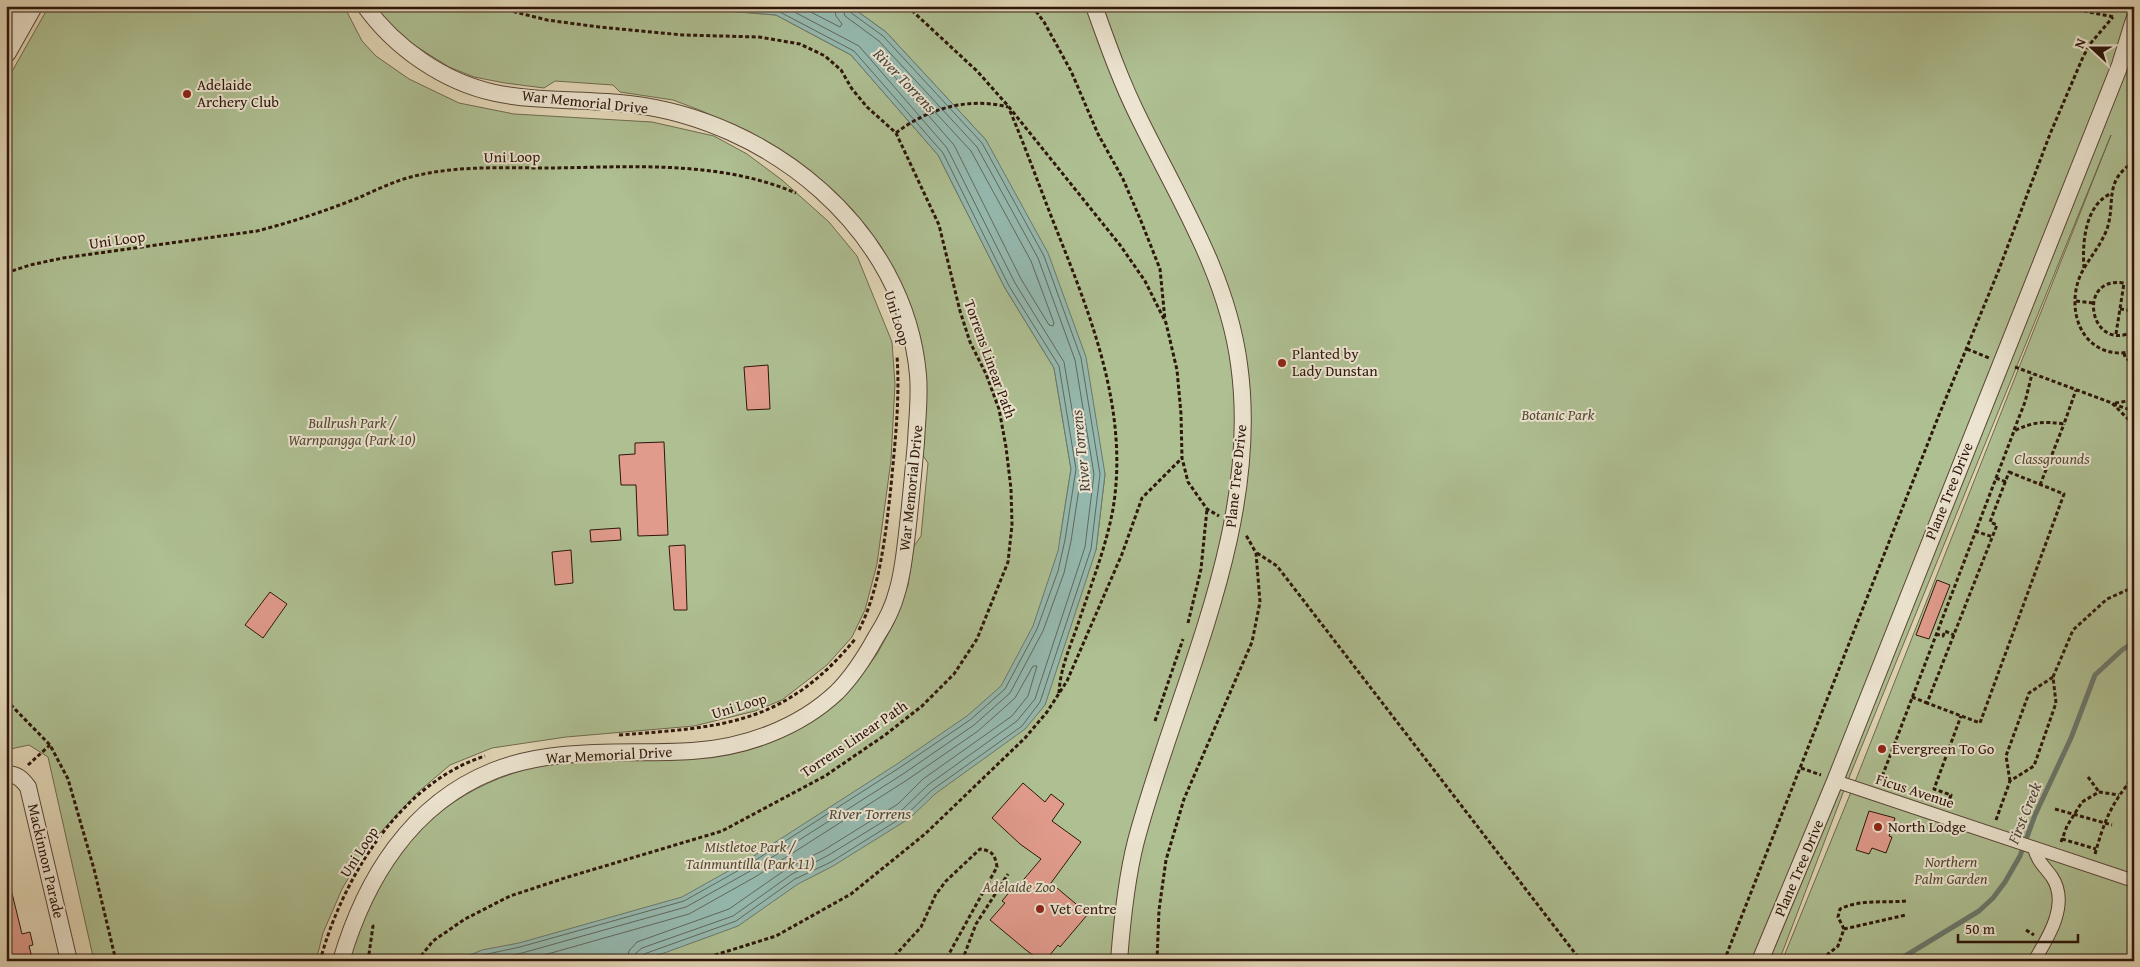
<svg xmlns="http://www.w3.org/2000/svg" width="2140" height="967" viewBox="0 0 2140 967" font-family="'Gentium Book Plus',serif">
<rect width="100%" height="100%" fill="#e2d6b6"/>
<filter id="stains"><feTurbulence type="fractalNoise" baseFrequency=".004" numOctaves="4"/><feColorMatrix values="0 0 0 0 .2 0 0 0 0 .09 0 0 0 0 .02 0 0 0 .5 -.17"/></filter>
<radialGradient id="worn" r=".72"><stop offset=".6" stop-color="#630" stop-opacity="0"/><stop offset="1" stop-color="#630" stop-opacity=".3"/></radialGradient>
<g fill="#aebf92" stroke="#6e6a4e">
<path d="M49,6H344L362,41L376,56L409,79L459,103L514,114L652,122L714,136L747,154L782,180L829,222L857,256L892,342L895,384L891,460L877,564L865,610L852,637L827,665L782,700L755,711L694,726L566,737L492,748L450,765L417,793L367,847L342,889L323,933L316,961H94L48,757L29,745L6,750V82Z"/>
<path d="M374,6H664L776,15L851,55L938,155L1005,288L1054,368L1071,469L1060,539L1096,550L1105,474L986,140L886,32L850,6L2134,7V77L2132,83L2134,84V961H1782L1853,787L2111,135L1846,785L1779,961H347C357,938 364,912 377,890C417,820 463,785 541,765L726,753L860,677L877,654L894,623L908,585L914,546L921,536L928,463L922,454L925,410L882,251L732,125L702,111L673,100L620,92L613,85L555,81L544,88L505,83L474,77L449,67L406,40Z"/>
</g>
<path fill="#95b9af" stroke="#6b786d" d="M664,6H850L886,32L986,140L1048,253L1086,357L1105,474L1096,550L1045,705L1025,729L935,794L910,818L833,866L798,884L738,926L667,952L638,961H456L482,950L519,943L682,897L746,861L897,764L967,716L1001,686L1033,626L1058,551L1071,469L1054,368L1005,288L938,155L851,55L776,15Z"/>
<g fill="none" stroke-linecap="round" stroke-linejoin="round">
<g stroke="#61685c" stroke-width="1">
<path d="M799,6L840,27L842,24L836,16L834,6"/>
<path d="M895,72H898L971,151L1031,261L1054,323L1053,326L1049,325L1021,279L954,145L894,76Z"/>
<path d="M469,961L483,955L520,947L684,901L748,865L899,768L970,720L1005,689L1037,629L1058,571L1065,540L1076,469L1059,366L1009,286L943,153L854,51L778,11L726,6"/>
<path d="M487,961L522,953L686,907L752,870L903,774L974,725L1010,693L1043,631L1064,573L1071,541L1082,469L1064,362L1015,283L947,148L859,46L783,6"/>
<path d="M523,961L689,914L755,877L907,780L978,731L1015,698L1033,666H1037L1028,696L1012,716L923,779L898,804L824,850L788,868L729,909L637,942L629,951L627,961"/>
<path d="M635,961L636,953L642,948L733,916L792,874L827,856L902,810L928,785L1017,721L1035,699L1085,547L1094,474L1075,360L1038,258L977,147L879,41L845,16L842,6"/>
<path d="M641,961L644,954L736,921L795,879L831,862L906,815L932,790L1022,726L1040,702L1091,549L1100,474L1081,358L1044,256L982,143L883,36L850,12L848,6"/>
</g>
<path stroke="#6b786d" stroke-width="5" d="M1897,961L1979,911L1993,898L2005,882L2020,856L2035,815L2071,738L2095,675L2122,650L2134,642"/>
</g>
<g fill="#e19b8c" stroke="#2d160a">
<path d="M768,365L770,409L747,410L744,367Z"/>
<path d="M664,442L668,535L638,536L636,485H621L619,455L635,454V443Z"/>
<path d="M620,528L621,540L591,542L590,530Z"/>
<path d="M685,545L687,610H674L669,546Z"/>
<path d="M571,550L573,583L555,585L552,552Z"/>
<path d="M1937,580L1950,585L1929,639L1916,635Z"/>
<path d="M270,592L287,604L263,638L245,625Z"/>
<path d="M1023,783L1045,802L1051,794L1064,804L1052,821L1081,842L1051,883L1088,914L1060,947L1058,945L1045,961H1041L1026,950L990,920L1005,903L1002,901L1017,883L1019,885L1041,859L1020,844L992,818Z"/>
<path d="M1869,811L1895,818L1889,836L1892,837L1886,853L1872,848L1869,854L1856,850Z"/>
<path d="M11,889L22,934L30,932L33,945L29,946L33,961H6V890Z"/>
</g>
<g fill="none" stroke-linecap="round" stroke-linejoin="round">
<defs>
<g id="pedestrian">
<path d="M1835,781L2134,881"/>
<path d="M2034,961C2048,938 2070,904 2052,877C2045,867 2037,861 2034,848"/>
</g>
<g id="minor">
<path d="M1094,6C1108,45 1121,82 1139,118C1178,198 1227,274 1239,364C1262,528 1177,687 1136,841C1126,880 1122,921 1119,961"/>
<path d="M6,774C17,774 22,779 28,787L69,961"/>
<path d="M341,961C365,879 411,804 493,771C555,746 627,755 692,751C744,748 799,728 837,692C853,676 865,657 876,637C885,623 893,608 897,592C902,576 904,559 906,542C910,509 913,476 916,442C917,420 920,397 918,375C905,229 769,120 629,104C585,99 539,102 495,93C444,82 395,48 365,6"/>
<path d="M1760,961L1835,781L2120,65L2134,20"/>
</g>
<g id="tertiary">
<path d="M6,20L14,6"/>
<path d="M6,52L32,6"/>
</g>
</defs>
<use href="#pedestrian" stroke="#5a4635" stroke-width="14"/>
<use href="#minor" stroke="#5a4635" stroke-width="18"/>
<use href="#tertiary" stroke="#5a4635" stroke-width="22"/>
<g stroke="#2d160a" stroke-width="3" stroke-dasharray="4 2.5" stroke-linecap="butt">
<path d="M907,6L978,72L1009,107L1120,245L1145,281L1166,323L1177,370L1181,414L1182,458L1188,482L1207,509L1219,516"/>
<path d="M1032,6L1044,22L1071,71L1098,134L1123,179L1141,221L1160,269L1165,320"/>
<path d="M2058,6L2114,17"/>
<path d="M1010,111C1027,151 1041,191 1057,231C1092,319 1129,412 1113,509C1106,547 1091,585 1079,621C1071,645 1060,668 1059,693"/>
<path d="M896,133C928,108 969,97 1008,107"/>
<path d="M2134,162C2103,181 2116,202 2107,229C2101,245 2090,257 2082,272C2071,293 2072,325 2091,342C2103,353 2119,355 2134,351"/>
<path d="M2134,205V216"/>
<path d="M2084,268C2082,243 2085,206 2110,194"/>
<path d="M6,273L30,265L63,258L257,231C292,222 325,211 358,198C374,191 390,183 407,178C453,165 502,168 550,168C632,167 718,160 796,193"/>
<path d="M2076,301L2093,303"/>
<path d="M2120,309L2134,311"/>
<path d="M2116,334L2124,283C2075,275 2090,355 2134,331"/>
<path d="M1967,349L1989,358"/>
<path d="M2124,353L2125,357L2134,365"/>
<path d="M2015,367L2112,403L2134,425"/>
<path d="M2115,403L2134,400"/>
<path d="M2113,404L2134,411"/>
<path d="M2014,430L2025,402L2032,374"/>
<path d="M2009,472L2064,494L1980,723L1927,703L1997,525L1990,522Z"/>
<path d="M1996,478L2006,482"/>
<path d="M2040,485L2064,424"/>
<path d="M1975,531L1993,537"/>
<path d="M1257,553L1277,566L1581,961"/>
<path d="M1188,623L1201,569L1207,509"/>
<path d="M859,630C880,589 886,532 891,486C895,442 900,400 897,356"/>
<path d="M1936,634L1943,636L1945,631L1954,635"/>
<path d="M1912,697L1927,703"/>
<path d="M6,700L50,745L68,779L94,869L116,961"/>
<path d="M2132,715H2134"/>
<path d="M1155,721L1183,639"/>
<path d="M619,735C723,727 785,725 856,638"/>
<path d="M28,765L50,745"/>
<path d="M1801,768L1821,775"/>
<path d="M2088,777L2099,792"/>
<path d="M2010,781L2006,756L2029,693L2053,677"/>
<path d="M1880,782L2014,431C2032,422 2044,421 2064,424L2076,390"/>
<path d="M1948,805L1951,795L1934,789L1961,716"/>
<path d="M2055,809L2112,825"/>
<path d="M1996,820L2010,781L2034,766L2056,703L2053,677L2073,630L2107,599L2134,587"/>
<path d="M2062,839L2096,849"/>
<path d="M2061,842L2067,826L2082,802L2099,792L2119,795"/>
<path d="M2095,854C2104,822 2111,803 2134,777"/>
<path d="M1844,929L1838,917L1840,909C1860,899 1885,903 1907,901"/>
<path d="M2026,930L2034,935"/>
<path d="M320,961C342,879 400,783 485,756"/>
<path d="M368,961L373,926L371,923"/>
<path d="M417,961L433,941L465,919L510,896L568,877L722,831L825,776L885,735L922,706L954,674L977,639L1008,562L1012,525L1011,489L1006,447L999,409L986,374L970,342L960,311L939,225L896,133L867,107L852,89L841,70L825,56L800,44L759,37L683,35L599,27L547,20L515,12L505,6"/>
<path d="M696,961L776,936L851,894L925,834L1025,738L1047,712L1067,681L1122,554L1142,498L1182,458"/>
<path d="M800,961L808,957H823L827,961"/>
<path d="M890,961L921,927L936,894L946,881L980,849C992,851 995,854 997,867L945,961"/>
<path d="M962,961L976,924L1008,874"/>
<path d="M1157,961L1159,910L1166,860L1184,799L1252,642L1260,602L1256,553L1246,535"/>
<path d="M1724,961L1939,415L1998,272L2050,134L2083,57L2090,44L2113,17"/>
<path d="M1808,961L1827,955L1838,946L1844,929L1906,915"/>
</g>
<use href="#pedestrian" stroke="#ece4d0" stroke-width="12"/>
<use href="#minor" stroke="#ece4d0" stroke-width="16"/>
<use href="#tertiary" stroke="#ece4d0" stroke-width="20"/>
</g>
<g fill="#8f2418" stroke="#ece4d0" stroke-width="2">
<circle cx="187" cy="94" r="5"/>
<circle cx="1282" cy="363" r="5"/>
<circle cx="1882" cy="749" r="5"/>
<circle cx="1878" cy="827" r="5"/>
<circle cx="1040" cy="909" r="5"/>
</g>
<g text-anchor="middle" stroke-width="4" stroke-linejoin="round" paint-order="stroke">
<g font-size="15" fill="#2d160a" stroke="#ece4d0" text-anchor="start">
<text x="197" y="90">Adelaide<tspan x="197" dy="17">Archery Club</tspan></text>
<text x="1292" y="359">Planted by<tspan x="1292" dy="17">Lady Dunstan</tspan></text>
<text x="1892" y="754">Evergreen To Go</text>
<text x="1888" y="832">North Lodge</text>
<text x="1050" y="914">Vet Centre</text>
</g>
<g font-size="15" fill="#2d160a" stroke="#ece4d0">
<text transform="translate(585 102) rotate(6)" y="5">War Memorial Drive</text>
<text transform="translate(512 157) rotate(-1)" y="5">Uni Loop</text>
<text transform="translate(117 240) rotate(-8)" y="5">Uni Loop</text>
<text transform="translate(897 318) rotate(73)" y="5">Uni Loop</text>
<text transform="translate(990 359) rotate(70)" y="5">Torrens Linear Path</text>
<text transform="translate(1236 476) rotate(-84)" y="5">Plane Tree Drive</text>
<text transform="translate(911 488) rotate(-84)" y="5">War Memorial Drive</text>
<text transform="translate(1949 491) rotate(-68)" y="5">Plane Tree Drive</text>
<text transform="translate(739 706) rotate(-17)" y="5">Uni Loop</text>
<text transform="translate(854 739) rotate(-34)" y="5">Torrens Linear Path</text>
<text transform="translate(609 755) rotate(-3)" y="5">War Memorial Drive</text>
<text transform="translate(1915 791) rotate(18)" y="5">Ficus Avenue</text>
<text transform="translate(359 852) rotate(-57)" y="5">Uni Loop</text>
<text transform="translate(46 861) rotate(77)" y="5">Mackinnon Parade</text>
<text transform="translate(1799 868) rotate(-67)" y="5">Plane Tree Drive</text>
</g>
<g font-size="15" font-style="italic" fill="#544933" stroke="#ece4d0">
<text x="1558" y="420">Botanic Park</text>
<text x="352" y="428">Bullrush Park /<tspan x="352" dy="17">Warnpangga (Park 10)</tspan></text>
<text x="2052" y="464">Classgrounds</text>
<text x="750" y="852">Mistletoe Park /<tspan x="750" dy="17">Tainmuntilla (Park 11)</tspan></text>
<text x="1951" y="867">Northern<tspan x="1951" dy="17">Palm Garden</tspan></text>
<text x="1019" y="892">Adelaide Zoo</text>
</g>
<g font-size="16" font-style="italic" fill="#4c473c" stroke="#ece4d0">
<text transform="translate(905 80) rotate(46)" y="6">River Torrens</text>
<text transform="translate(1080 451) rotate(-96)" y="6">River Torrens</text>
<text x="870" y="819">River Torrens</text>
<text transform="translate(2024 813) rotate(-68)" y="6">First Creek</text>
</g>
</g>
<rect width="2140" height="967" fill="none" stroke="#e2d6b6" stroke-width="25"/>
<rect x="8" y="8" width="2125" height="952" fill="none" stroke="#2d160a" stroke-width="2.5"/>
<rect x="12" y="12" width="2115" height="942" fill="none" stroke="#2d160a"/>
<g transform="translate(2092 48) rotate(291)" stroke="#ece4d0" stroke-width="4" paint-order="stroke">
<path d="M0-4L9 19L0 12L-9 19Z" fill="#2d160a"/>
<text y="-8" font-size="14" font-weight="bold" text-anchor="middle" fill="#2d160a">N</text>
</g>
<path d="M1958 934v8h120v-8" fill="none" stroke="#2d160a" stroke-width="2.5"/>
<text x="1965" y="934" font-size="15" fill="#2d160a" stroke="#ece4d0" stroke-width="4" paint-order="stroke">50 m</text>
<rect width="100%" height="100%" filter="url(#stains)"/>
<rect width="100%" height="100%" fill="url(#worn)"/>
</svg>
